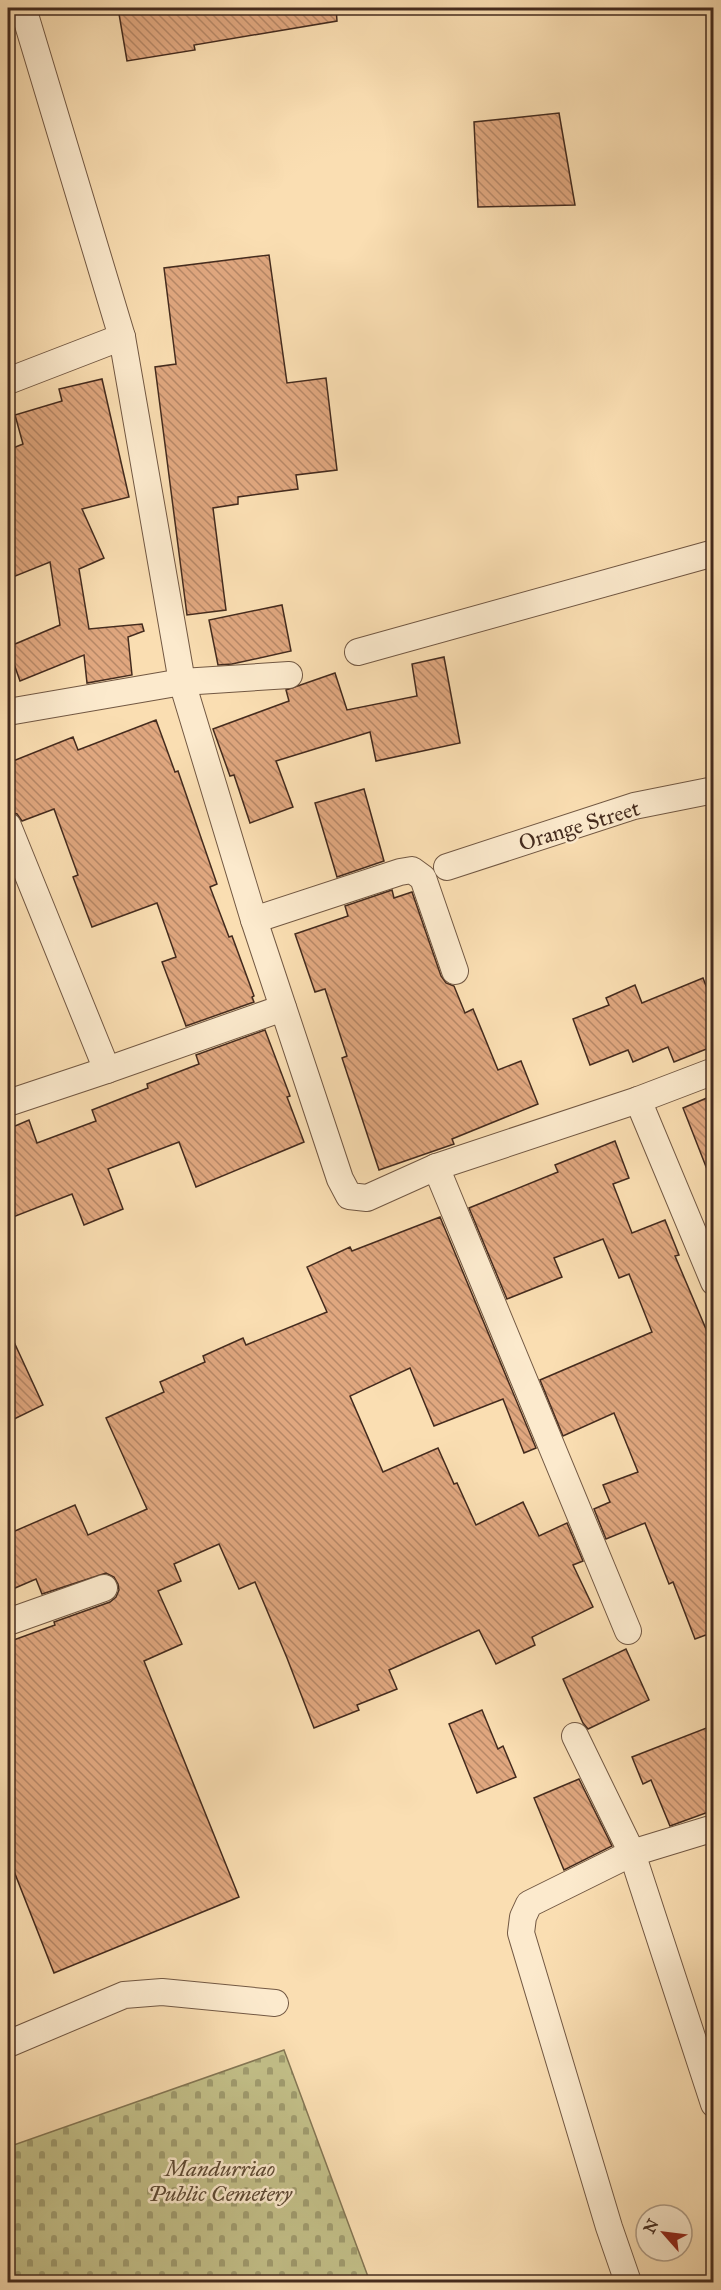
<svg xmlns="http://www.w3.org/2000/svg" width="721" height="2290" viewBox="0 0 721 2290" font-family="'IM FELL Great Primer',serif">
<defs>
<pattern id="cemetery-stones" width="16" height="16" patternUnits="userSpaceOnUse" patternTransform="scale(1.5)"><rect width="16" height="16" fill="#c3c089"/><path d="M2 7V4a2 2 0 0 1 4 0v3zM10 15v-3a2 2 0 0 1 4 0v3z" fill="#a09c6f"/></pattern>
<pattern id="building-back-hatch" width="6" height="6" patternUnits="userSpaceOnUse" patternTransform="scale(1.5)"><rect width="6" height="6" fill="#e0a77f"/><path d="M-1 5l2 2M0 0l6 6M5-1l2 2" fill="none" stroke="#b78867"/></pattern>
</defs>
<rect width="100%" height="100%" fill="#fadeb2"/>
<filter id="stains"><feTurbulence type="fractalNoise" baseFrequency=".00333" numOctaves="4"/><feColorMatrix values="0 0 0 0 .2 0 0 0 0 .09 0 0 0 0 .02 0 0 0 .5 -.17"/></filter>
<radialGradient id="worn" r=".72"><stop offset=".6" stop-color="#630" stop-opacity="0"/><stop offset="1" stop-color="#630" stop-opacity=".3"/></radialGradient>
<path fill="url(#cemetery-stones)" stroke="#847654" stroke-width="1.5" d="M284,2050L370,2282H8V2147Z"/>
<g fill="url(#building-back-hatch)" stroke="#442b1e" stroke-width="1.5">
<path d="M118,8H336L337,21L194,45L195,50L127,61Z"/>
<path d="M559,113L575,205L478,207L474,122Z"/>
<path d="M269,255L287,383L326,378L337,470L296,475L298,489L238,497V504L213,508L226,610L187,615L155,367L176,364L164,268Z"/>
<path d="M102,379L129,497L82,509L104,558L79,569L89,629L142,624L144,631L128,637L132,675L87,683L84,655L20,681L8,647L60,625L50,562L8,579V450L23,444L15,415L62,401L59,389Z"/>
<path d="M282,605L291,651L232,664L218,665L209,620Z"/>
<path d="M444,657L460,743L376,761L370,732L276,761L293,807L250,823L234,775L230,776L213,729L289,701L286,690L335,673L347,710L417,696L412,664Z"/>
<path d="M156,720L175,772L178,771L217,884L210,887L229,937L232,936L254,996L252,997L254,1002L186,1026L162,962L176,957L157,903L92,927L73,877L78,875L54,809L22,821L17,814L8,811V763L73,737L78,750Z"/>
<path d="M364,789L384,861L337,877L315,803Z"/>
<path d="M392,890L394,898L412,892L441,976L446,983L454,986L465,1013L473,1009L498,1070L521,1061L538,1104L452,1139L454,1144L379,1170L342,1058L347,1056L325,989L315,992L295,934L348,916L345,906Z"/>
<path d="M703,978L714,1006V1046L674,1062L668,1047L633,1062L628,1050L590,1065L573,1019L609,1005L606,998L635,985L642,1003Z"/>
<path d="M265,1030L290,1096L287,1097L304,1142L196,1187L179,1142L108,1169L123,1209L84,1225L72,1194L8,1219V1129L29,1120L37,1143L96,1121L92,1110L148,1088L147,1084L199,1064L196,1055Z"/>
<path d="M714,1095V1181L712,1182L683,1108Z"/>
<path d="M615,1141L629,1178L613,1184L632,1233L665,1220L679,1255L675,1256L714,1348V1632L695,1639L673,1582L669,1584L645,1523L606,1539L594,1509L610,1502L603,1485L638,1472L614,1413L563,1436L540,1380L652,1332L629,1274L619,1278L603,1239L554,1258L562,1277L507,1299L469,1208L558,1172L555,1165Z"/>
<path d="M440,1217L536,1448L524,1453L503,1399L434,1426L410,1368L350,1396L383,1472L438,1448L454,1484L457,1483L476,1525L523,1502L539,1536L567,1523L583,1561L573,1565L593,1607L532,1637L535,1645L496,1664L479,1630L389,1670L397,1689L357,1705L359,1710L314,1728L287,1658L255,1582L239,1589L219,1544L174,1564L181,1581L158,1591L182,1644L144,1661L239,1897L54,1973L8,1856V1642L55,1625L54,1622L110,1602L116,1597L119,1590L118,1584L114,1577L106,1573L42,1594L36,1579L8,1591V1534L75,1505L88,1535L147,1509L106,1418L164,1392L160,1382L205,1362L203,1356L243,1338L246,1345L327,1312L307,1267L350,1247L352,1251Z"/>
<path d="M8,1329L43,1405L8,1422Z"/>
<path d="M626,1649L649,1700L588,1729L583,1723L563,1679Z"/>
<path d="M482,1710L498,1749L503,1746L516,1777L477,1793L449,1724Z"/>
<path d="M714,1725V1810L670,1826L651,1780L643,1784L632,1757Z"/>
<path d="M579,1779L612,1846L564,1870L534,1798Z"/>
</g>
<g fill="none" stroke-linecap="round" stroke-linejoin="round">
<defs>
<g id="street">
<path d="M23,8L122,337L182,682L254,920L340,1179L349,1196L367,1198L436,1167L638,1100L714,1071"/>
<path d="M8,381L122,337"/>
<path d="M358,652L714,553"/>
<path d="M8,712L182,682L289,675"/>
<path d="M8,826L107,1070"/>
<path d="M447,867L634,806L714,790"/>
<path d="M254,920L400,872L412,870L423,878L455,971"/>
<path d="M638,1100L714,1282"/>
<path d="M8,1103L107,1070L283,1008"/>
<path d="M436,1167L628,1631"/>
<path d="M8,1622L104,1588"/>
<path d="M575,1736L632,1853L714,2104"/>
<path d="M8,2044L124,1995L162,1992L275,2003"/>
<path d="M628,2282L609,2227L521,1933L523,1917L529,1904L632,1853L714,1828"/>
</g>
</defs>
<use href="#street" stroke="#725843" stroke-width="28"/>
<use href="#street" stroke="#fceacd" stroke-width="26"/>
</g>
<g text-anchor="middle" stroke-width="5" stroke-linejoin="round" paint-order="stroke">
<g font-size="22" fill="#442b1e" stroke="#fceacd">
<text transform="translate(579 825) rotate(-17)" y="8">Orange Street</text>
</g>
<g font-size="22" font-style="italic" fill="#5d4933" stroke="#fceacd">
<text x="220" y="2176">Mandurriao<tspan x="220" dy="25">Public Cemetery</tspan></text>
</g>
</g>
<rect width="721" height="2290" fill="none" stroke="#fadeb2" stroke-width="30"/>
<rect x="9" y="9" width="703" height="2272" fill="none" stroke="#442b1e" stroke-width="3"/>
<rect x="15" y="15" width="691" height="2260" fill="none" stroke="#442b1e" stroke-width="1.5"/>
<g transform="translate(664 2233) rotate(298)"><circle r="28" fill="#fceacd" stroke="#b29e87" stroke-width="1.5"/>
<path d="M0-4.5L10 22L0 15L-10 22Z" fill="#8f2418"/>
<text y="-9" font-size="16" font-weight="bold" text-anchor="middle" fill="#442b1e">N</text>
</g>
<rect width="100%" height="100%" filter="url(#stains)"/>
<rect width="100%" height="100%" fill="url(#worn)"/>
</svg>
